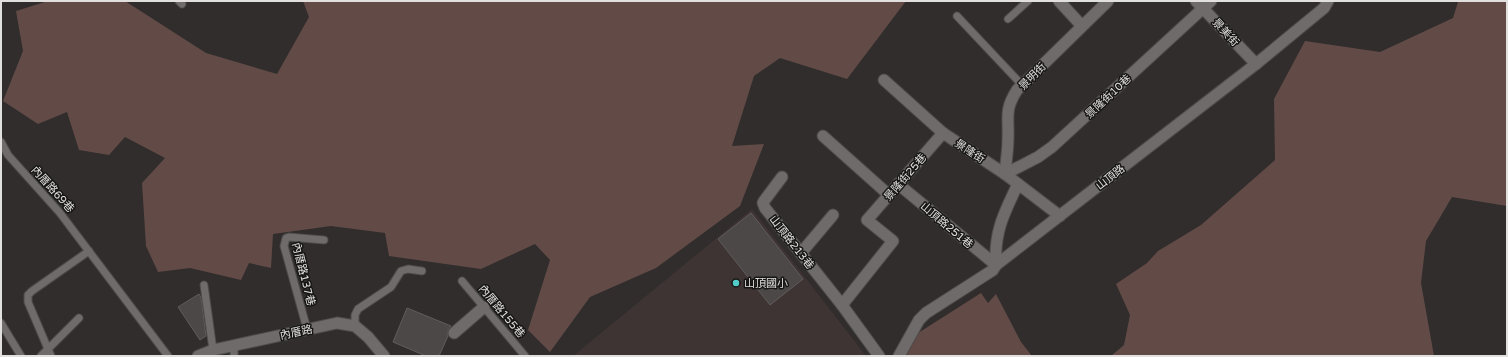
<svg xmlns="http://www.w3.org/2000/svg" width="1508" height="357" viewBox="0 0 1508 357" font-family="'Varela Round','Noto Sans TC',sans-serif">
<rect width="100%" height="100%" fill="#302d2c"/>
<path fill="#3e3433" d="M752,209L866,356H573Z"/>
<g fill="#624b47">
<path d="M48,1H125L206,53L277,74L309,17L303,1H906L847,79L780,58L754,76L732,146L764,144L740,206L656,268L590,297L550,352L528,330L550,260L535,244L481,269L389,256L385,233L331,226L273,234L271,268L249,263L241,280L190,268L158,272L146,246L142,183L165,158L125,137L109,155L79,150L67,112L38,124L3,101L23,51L16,11Z"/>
<path d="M1456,1H1507V206L1452,197L1426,241L1421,283L1434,356H1111L1124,345L1130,315L1116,284L1147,263L1158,251L1201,225L1275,160L1274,99L1305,41L1380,52L1453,18L1458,2Z"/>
<path d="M981,293L988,303L996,294L1021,342L1032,356H904L915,335Z"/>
</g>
<g fill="#4b4847" stroke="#605c5c">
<path d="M751,213L803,279L770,305L718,239Z"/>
<path d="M199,294L201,297L206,336L200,340L178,307Z"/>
<path d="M407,308L451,326L448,330V336L439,356H426L393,342Z"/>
</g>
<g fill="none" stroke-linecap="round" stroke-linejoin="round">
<defs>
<g id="service">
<path d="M179,1L182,4"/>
<path d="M957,16L1022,85"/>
<path d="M1008,19L1028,1"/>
<path d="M1,142L8,155L60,213L168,356"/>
<path d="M462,281L525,356"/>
<path d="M204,285L213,350"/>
<path d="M1,323L21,356"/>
<path d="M355,326V315L358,309L391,287L401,271L408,269L422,271"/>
<path d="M307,329L284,246L286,238L289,237L324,240"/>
<path d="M234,345V356"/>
<path d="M41,356L79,318"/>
<path d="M51,356L28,302V295L32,291L89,251"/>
</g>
<g id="minor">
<path d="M1059,1L1082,26"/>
<path d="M1196,1L1256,64"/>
<path d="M884,80L943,133L1005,174L1060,216"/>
<path d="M823,136L889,195"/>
<path d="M1005,174L1038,157L1052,147L1211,1"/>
<path d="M1005,174C1006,162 1008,150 1008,139C1009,117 1004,110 1017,90L1108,1"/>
<path d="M782,177L764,201L763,203L765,208L842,305L879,356"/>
<path d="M898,184L996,265"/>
<path d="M801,253L833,215"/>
<path d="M996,265C994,232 1004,213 1018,184"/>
<path d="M842,305L893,241L867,220L943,133"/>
<path d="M454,333L484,307"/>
<path d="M198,356L213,350L337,323L355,326L368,337L384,356"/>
<path d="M899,356L919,320L926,313L993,270L996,265L1256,64L1324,8L1328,1"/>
</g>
</defs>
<use href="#service" stroke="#4d4a4a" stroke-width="9"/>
<use href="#minor" stroke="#4d4a4a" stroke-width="13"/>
<use href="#service" stroke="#6f6b6a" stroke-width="7"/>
<use href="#minor" stroke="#6f6b6a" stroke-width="11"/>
</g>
<circle fill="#53cdc9" stroke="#171615" stroke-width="1.5" cx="736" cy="283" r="4"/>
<g text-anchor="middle" stroke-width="3" stroke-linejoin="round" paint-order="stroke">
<g font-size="11" fill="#e2e0df" stroke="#171615">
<text transform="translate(1226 32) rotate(47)" y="4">景美街</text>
<text transform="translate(1032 76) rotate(-45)" y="4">景明街</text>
<text transform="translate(1108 96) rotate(-43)" y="4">景隆街10巷</text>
<text transform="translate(970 151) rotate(33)" y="4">景隆街</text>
<text transform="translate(905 177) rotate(-49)" y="4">景隆街25巷</text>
<text transform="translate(1110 177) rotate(-38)" y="4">山頂路</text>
<text transform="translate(53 189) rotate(48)" y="4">內厝路69巷</text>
<text transform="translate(947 225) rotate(40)" y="4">山頂路251巷</text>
<text transform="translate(792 242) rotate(52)" y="4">山頂路213巷</text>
<text transform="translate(304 274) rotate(76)" y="4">內厝路137巷</text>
<text transform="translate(502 311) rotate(50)" y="4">內厝路155巷</text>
<text transform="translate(296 332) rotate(-12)" y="4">內厝路</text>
</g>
<g font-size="11" fill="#e2e0df" stroke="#171615" text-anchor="start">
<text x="744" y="287">山頂國小</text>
</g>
</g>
<rect width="1508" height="357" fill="none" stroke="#e2e0df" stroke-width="4"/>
</svg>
